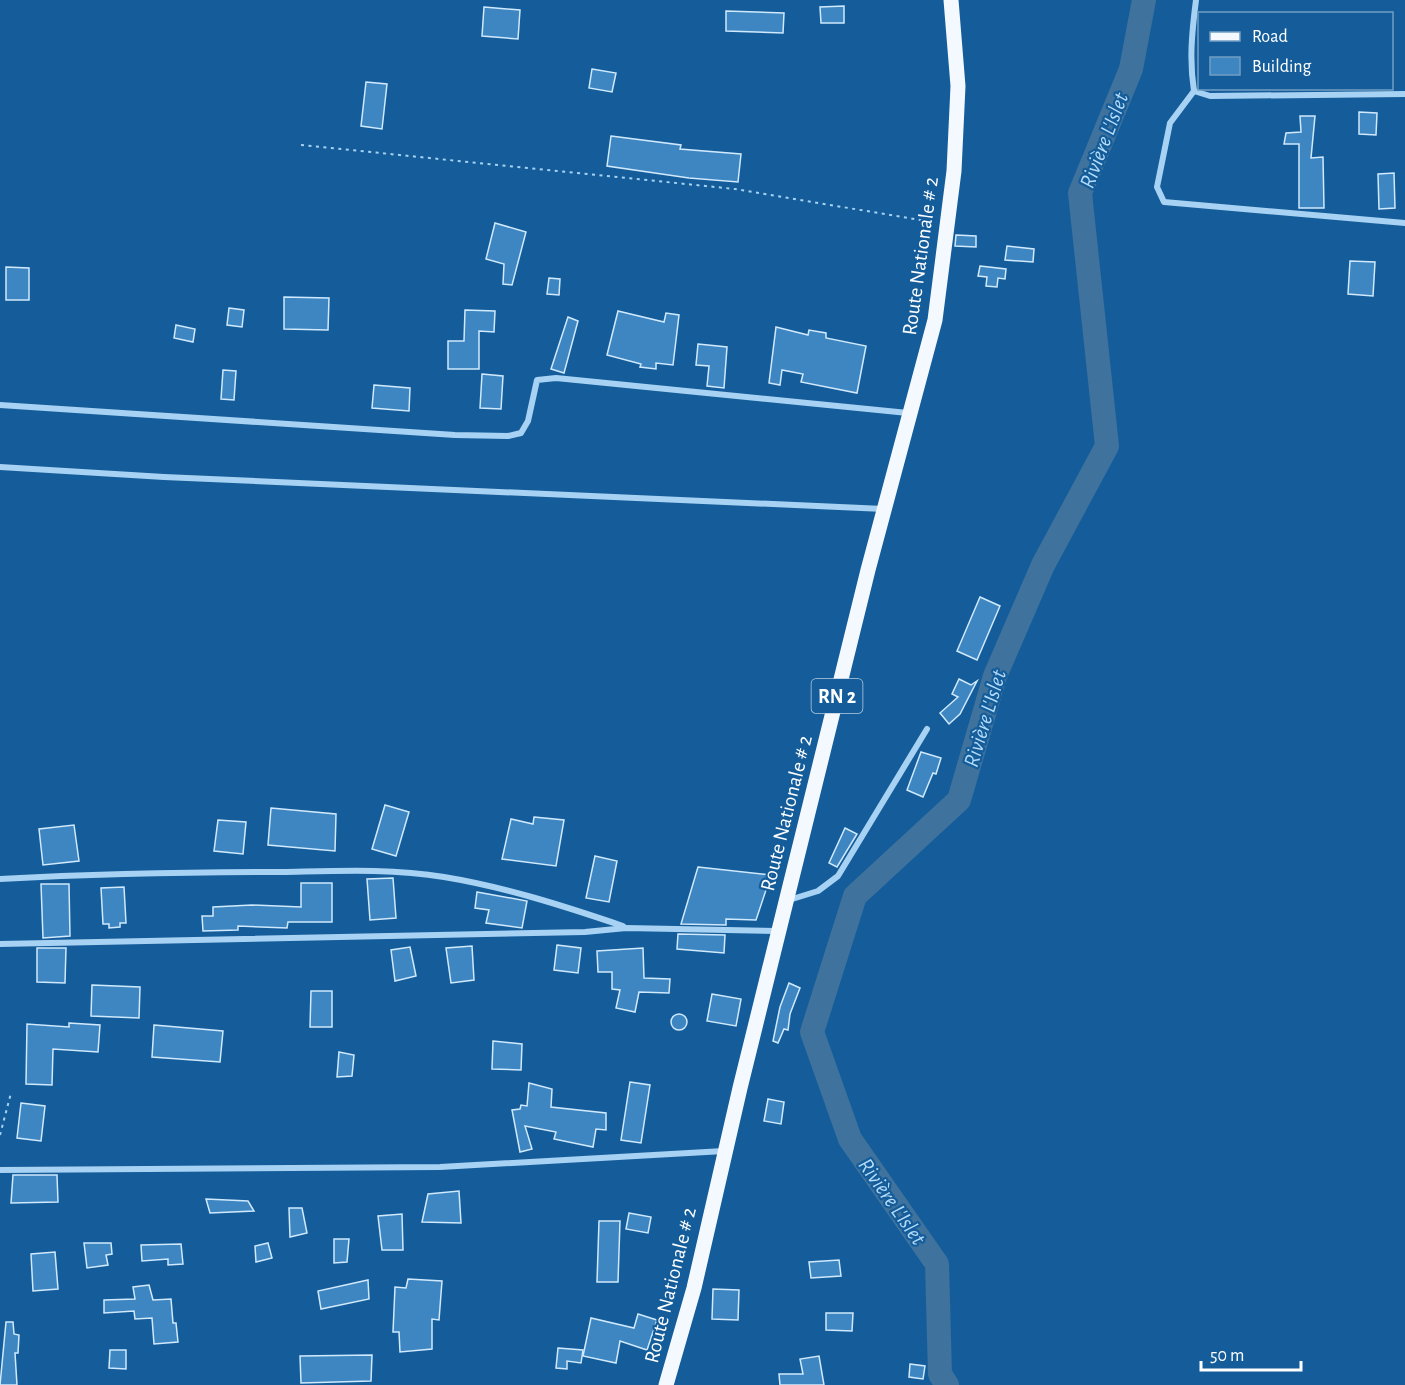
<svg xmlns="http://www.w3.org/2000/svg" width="1405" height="1385" viewBox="0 0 1405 1385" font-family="'Alegreya Sans',sans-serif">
<rect width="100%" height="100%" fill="#145d9a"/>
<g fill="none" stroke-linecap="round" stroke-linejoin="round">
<path stroke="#3f729d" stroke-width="24" d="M947,1385L940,1374L937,1264L850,1139L812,1032L855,896L959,800L995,676L1043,565L1107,446L1080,193L1131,69L1144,0"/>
</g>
<g fill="#3d86c1" stroke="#d0e9fd" stroke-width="1.5">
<path d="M844,6V23H821L820,7Z"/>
<path d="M484,7L520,10L518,39L482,36Z"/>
<path d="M726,11L784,13L783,33L726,31Z"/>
<path d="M592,69L616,73L612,92L589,88Z"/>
<path d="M366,82L387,84L382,129L361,126Z"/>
<path d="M1359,112L1377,113L1376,135L1359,134Z"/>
<path d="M1300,116H1315L1311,158L1323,157L1324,208H1299V144H1284L1286,133L1301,132Z"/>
<path d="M611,136L681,145L680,149L741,154L738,182L689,178L607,166Z"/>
<path d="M1394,173L1395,208L1379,209L1378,174Z"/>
<path d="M495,223L526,232L512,285L503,284L504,264L486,259Z"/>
<path d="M956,235L976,236V247L955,246Z"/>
<path d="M1007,246L1034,249L1033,262L1005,260Z"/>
<path d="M1350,261L1375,262L1373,296L1348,294Z"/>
<path d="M980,266L1006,269L1005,279L998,278L997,287L986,286L987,277L978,276Z"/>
<path d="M6,267L29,268V300H6Z"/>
<path d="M549,278L560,279L559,295L547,294Z"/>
<path d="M284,297L329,298L328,330L284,329Z"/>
<path d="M229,308L244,310L242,327L227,325Z"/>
<path d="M465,310L495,311L494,332L479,331V369H448V341H464Z"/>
<path d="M618,311L664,322L666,313L679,315L673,365L656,363V369L640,367L641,364L607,355Z"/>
<path d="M568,317L578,321L564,373L551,369Z"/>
<path d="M176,325L195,329L193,342L174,338Z"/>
<path d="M776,327L808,335L809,330L826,333V338L866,346L857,393L801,382L803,374L782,370L780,385L769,383Z"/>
<path d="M698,344L727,347L724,388L707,386L709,366L696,365Z"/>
<path d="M223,370L236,371L234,400L221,399Z"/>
<path d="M482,374L503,376L501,409L480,408Z"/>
<path d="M374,385L410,388L409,411L372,408Z"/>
<path d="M980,597L1000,606L977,660L957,651Z"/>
<path d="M959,679L971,685L977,681L960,714L949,724L940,713L958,697L952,694Z"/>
<path d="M921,752L941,758L936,774L933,773L923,797L907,790Z"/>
<path d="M385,805L409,812L396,856L372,849Z"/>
<path d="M271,808L336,814L335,851L268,845Z"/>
<path d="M534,817L564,820L556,866L502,859L511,819L533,824Z"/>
<path d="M218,820L246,822L243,854L214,851Z"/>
<path d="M74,825L79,861L43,865L39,829Z"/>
<path d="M845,828L857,834L837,867L829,863Z"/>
<path d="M595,856L617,861L609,902L586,898Z"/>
<path d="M698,867L771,875L756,920L726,919V925L681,924Z"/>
<path d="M393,878L396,918L370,920L367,879Z"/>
<path d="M301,883H332V922H288L287,928L238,926V930L203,931L202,916H213V907L252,905L301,907Z"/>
<path d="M41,884H69L70,936L43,938Z"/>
<path d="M124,887L126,923H120V927L109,928V924H103L101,888Z"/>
<path d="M477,892L527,901L522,928L486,923L489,910L475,908Z"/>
<path d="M678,934L725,935L724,953L677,949Z"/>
<path d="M557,945L581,948L578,973L554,970Z"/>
<path d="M472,946L474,980L451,983L446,948Z"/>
<path d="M410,947L416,976L395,981L391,950Z"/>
<path d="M37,948H66L65,983L37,982Z"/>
<path d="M643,948L644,978L670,979L669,993L639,992L635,1012L616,1008L620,990L612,989V972H598L597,951Z"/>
<path d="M789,983L800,988L790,1014L788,1030L784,1029L778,1043L773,1041L780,1007Z"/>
<path d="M92,985L140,987L139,1018L91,1016Z"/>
<path d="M311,991H332V1027H310Z"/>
<path d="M712,994L741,999L736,1026L707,1021Z"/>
<circle cx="679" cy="1022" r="8"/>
<path d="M69,1023L100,1025L98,1052L53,1049L52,1085L26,1084L27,1024L69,1027Z"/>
<path d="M154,1025L223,1031L220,1062L152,1057Z"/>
<path d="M493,1041L522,1044L521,1070L492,1069Z"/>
<path d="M339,1052L354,1055L352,1076L337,1077Z"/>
<path d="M630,1082L650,1085L641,1143L621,1140Z"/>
<path d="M529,1083L552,1089L551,1107L606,1113V1130L596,1129L593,1147L554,1139L556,1132L525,1126L532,1149L520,1152L512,1110L520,1109L521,1105L527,1106Z"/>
<path d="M768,1099L784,1102L781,1124L764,1121Z"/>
<path d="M21,1103L45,1106L41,1141L17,1138Z"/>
<path d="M13,1175H57L58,1202L11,1203Z"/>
<path d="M459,1191L461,1223L422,1222L428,1194Z"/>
<path d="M206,1199L248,1201L254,1211L210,1213Z"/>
<path d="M289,1208H302L307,1233L290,1237Z"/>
<path d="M629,1213L651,1217L648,1233L626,1229Z"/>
<path d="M402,1214L403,1250H382L378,1216Z"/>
<path d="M599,1221H620L618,1282H597Z"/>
<path d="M334,1239H349L347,1262L334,1263Z"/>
<path d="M84,1243H111L112,1254L106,1255L108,1265L87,1268Z"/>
<path d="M268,1243L272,1258L256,1262L255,1246Z"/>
<path d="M181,1244L183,1264L168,1265V1259L142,1261L141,1245Z"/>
<path d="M55,1252L58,1289L33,1291L31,1254Z"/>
<path d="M839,1260L841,1276L811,1278L809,1262Z"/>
<path d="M408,1279L442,1281L439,1320L432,1319V1349L400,1352L399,1332H393L395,1287L406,1288Z"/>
<path d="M368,1280L369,1299L321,1309L318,1291Z"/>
<path d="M149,1285L153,1300L171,1299L173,1323H176L178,1342L154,1344L152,1318L135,1319L134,1311L104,1313V1300L135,1299L133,1287Z"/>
<path d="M713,1289L739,1290L738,1320L712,1319Z"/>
<path d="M826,1313H853L852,1331L826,1330Z"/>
<path d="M638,1314L657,1320L647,1350L620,1341L616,1363L583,1356L591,1318L634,1328Z"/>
<path d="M6,1322H13L14,1334L19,1335L18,1353H15L17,1385H0Z"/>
<path d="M558,1348L583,1350L581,1363L567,1361V1369L556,1368Z"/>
<path d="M110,1350H126V1369L109,1368Z"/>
<path d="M372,1355L371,1381L301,1383L300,1356Z"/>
<path d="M819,1356L824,1385H780L779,1374H803L800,1359Z"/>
<path d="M910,1364L925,1366L923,1379L909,1377Z"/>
</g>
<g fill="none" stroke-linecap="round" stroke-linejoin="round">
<g stroke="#a8d2f3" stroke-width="2" stroke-dasharray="3 4.5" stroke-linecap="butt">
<path d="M301,145L735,189L932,222"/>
<path d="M0,1135L11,1093"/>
</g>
<g stroke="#a8d2f3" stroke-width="6">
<path d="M1196,0C1192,31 1189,60 1194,91L1170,123L1157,187L1164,202L1405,223"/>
<path d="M1194,91L1210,96L1405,94"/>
<path d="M0,405L455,435L508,436L521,433L528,421L537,380L556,378L908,413"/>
<path d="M0,467L164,477L884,509"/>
<path d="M0,879C94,874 187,872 281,872C335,871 390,868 444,877C505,887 564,906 623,926"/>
<path d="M789,900L818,891L838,876L927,729"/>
<path d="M0,944L585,932L626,928L778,931"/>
<path d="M0,1170L440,1167L724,1151"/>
</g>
<path stroke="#f4f9ff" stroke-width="15" d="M666,1385L694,1288L740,1088L868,570L935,320L954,171L958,86L951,0"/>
</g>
<g text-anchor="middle" stroke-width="4.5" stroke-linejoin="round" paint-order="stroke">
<rect fill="#145d9a" stroke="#b8cee1" stroke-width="1.5" x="811.5" y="679" width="51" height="34" rx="4.5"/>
<g font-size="20" font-weight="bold" fill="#fff">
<text x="837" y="703">RN 2</text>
</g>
<g font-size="21" fill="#fff" stroke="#145d9a">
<text transform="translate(920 256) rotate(-82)" y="7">Route Nationale # 2</text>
<text transform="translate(786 813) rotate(-76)" y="7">Route Nationale # 2</text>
<text transform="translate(670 1285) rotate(-76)" y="7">Route Nationale # 2</text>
</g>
<g font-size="22" font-style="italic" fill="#b4dbf9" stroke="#145d9a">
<text transform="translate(1103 140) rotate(-69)" y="8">Rivière L'Islet</text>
<text transform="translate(984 718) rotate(-73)" y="8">Rivière L'Islet</text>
<text transform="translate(893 1201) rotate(55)" y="8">Rivière L'Islet</text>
</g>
</g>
<rect x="1198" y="12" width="195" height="78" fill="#145d9a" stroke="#729ec2" stroke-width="1.5"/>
<rect x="1210" y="32" width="30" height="9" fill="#f4f9ff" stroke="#729ec2" stroke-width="1.5"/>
<text x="1252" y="42" font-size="18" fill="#ffffff">Road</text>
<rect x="1210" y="57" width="30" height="18" fill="#3d86c1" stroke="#729ec2" stroke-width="1.5"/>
<text x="1252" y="72" font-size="18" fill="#ffffff">Building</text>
<path d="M1201 1361v9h100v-9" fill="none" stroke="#ffffff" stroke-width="3"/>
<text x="1210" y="1361" font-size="18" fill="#ffffff" stroke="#145d9a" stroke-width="4.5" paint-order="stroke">50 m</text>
</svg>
